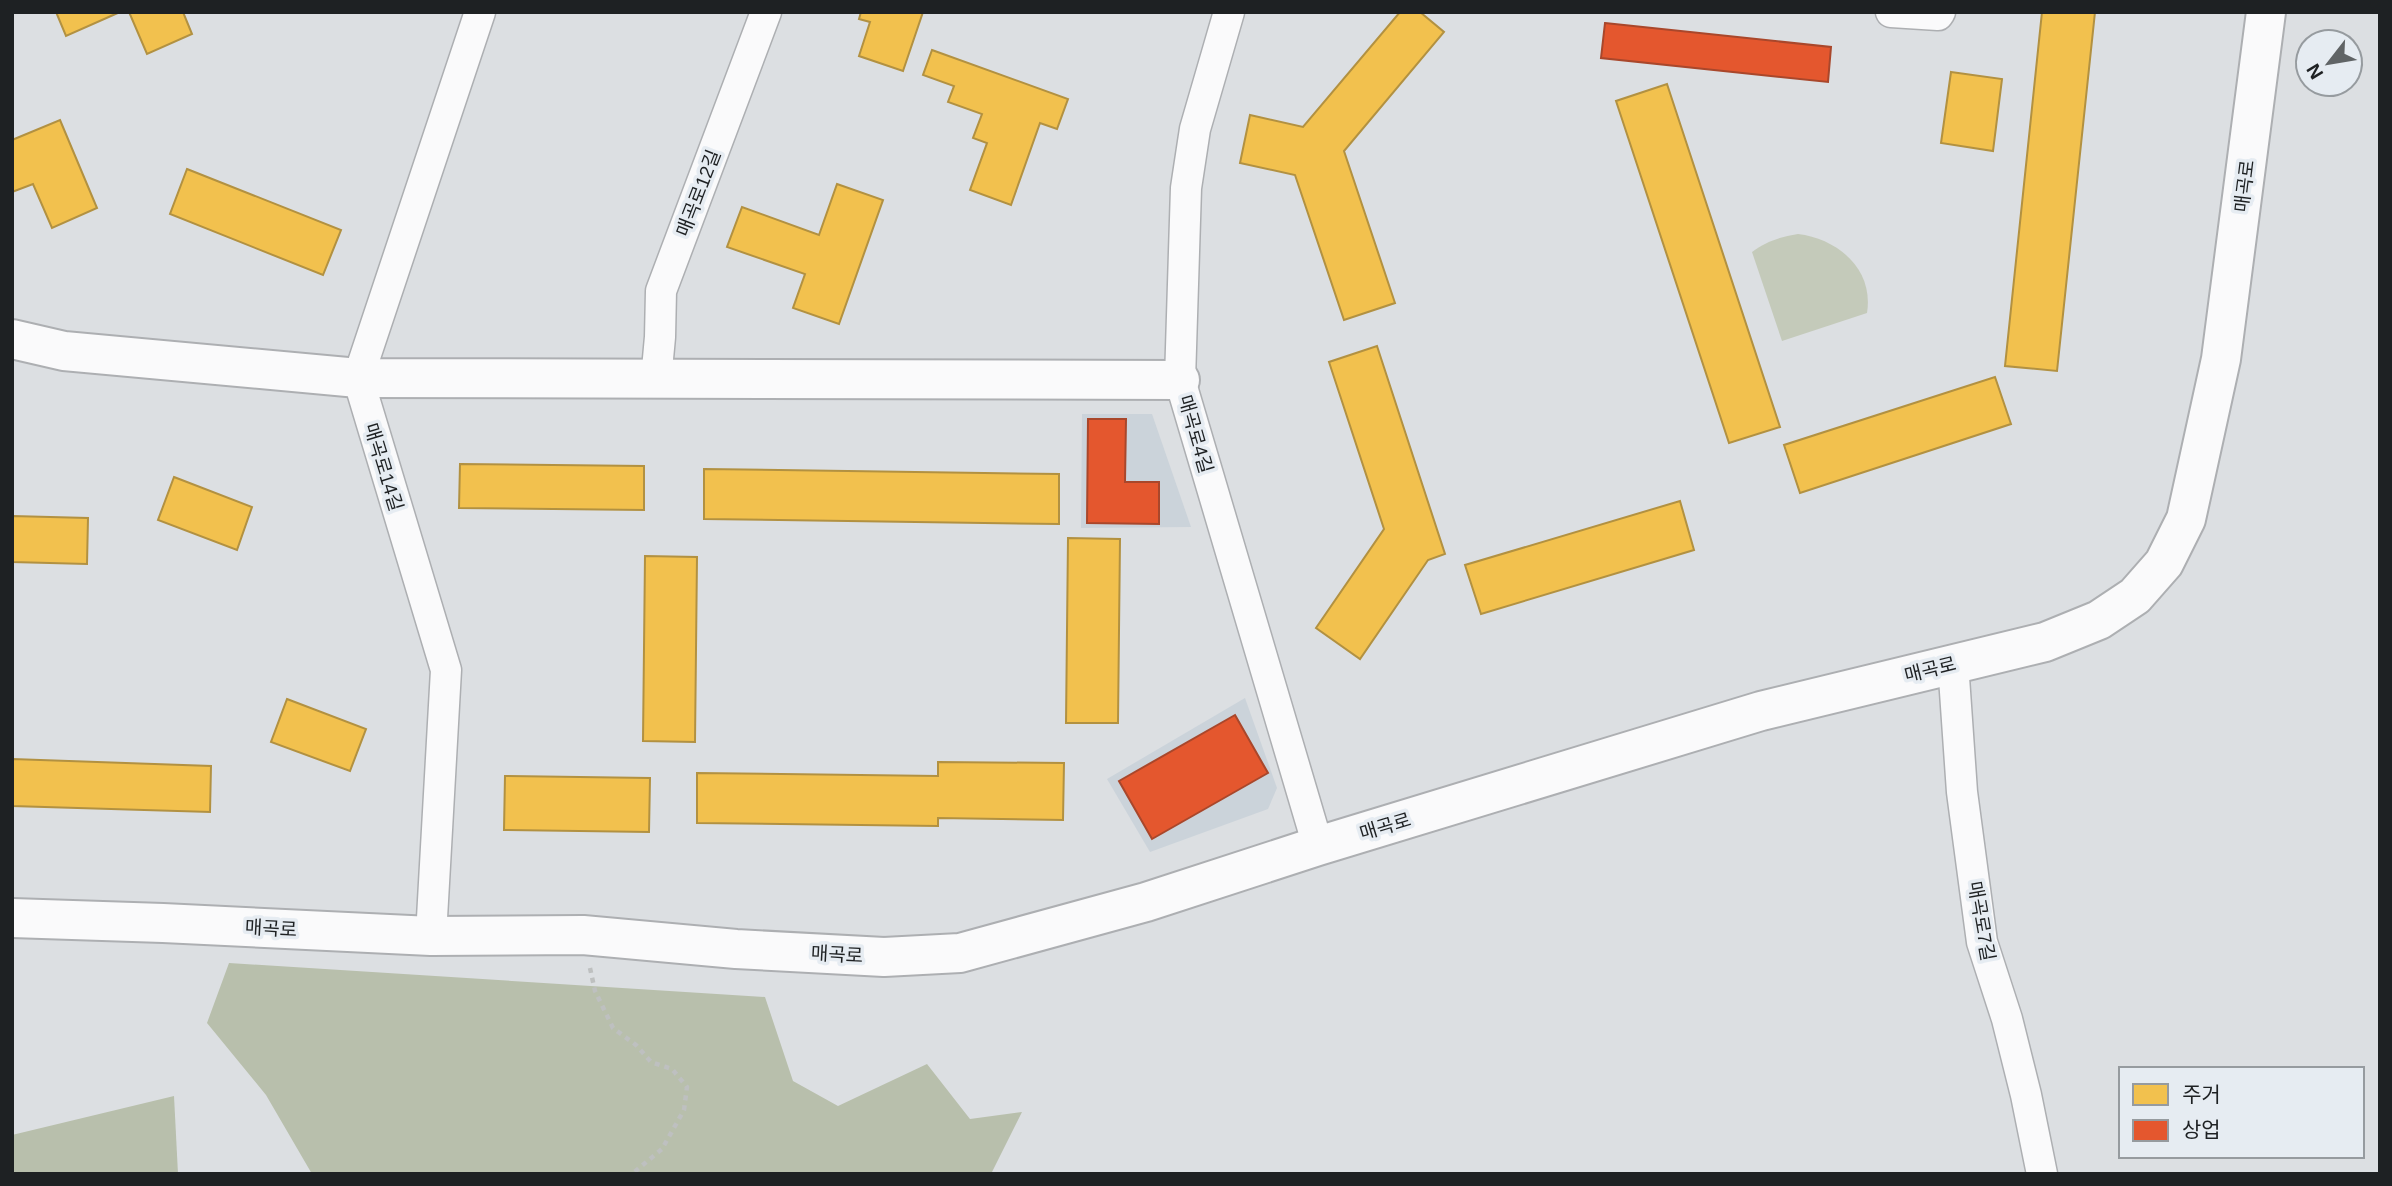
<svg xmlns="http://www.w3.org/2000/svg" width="2392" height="1186" viewBox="0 0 2392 1186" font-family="Helvetica,'Noto Sans KR',sans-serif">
<rect width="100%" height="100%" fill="#dcdfe2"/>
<g fill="#cbd3da">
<path d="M1082,414H1152L1191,527L1081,528Z"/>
<path d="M1245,698L1277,788L1268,809L1150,852L1107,779Z"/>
</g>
<path fill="#c4caba" d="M1798,234C1838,239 1874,269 1867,313L1782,341L1752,252C1767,241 1780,237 1798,234Z"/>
<g fill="#b8bfac">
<path d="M229,963L765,997L793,1081L838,1106L927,1064L970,1119L1022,1112L991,1174H312L266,1095L207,1023Z"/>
<path d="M174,1096L178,1174H12V1135Z"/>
</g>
<g fill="#f2c14e" stroke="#b29141" stroke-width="2">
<path d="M56,12H120L66,36Z"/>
<path d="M129,12H183L192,34L147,54Z"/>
<path d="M861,12H923L903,71L859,56L870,22L859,19Z"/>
<path d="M1400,12H1420L1444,32L1344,151L1395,303L1344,320L1295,175L1240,163L1250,115L1303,127Z"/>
<path d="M2042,12H2095L2057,371L2005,366Z"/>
<path d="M932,50L1068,99L1057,129L1040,123L1011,205L970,190L987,143L973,138L982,114L948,102L954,86L923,75Z"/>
<path d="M1951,72L2002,79L1993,151L1941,143Z"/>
<path d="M1667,84L1780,427L1729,443L1616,101Z"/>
<path d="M60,120L97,208L52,228L33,184L12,192V140Z"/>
<path d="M187,169L341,230L323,275L170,214Z"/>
<path d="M837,184L883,200L839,324L793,308L805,274L727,247L742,207L819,235Z"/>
<path d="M1377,346L1445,554L1428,560L1360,659L1316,628L1384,529L1329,362Z"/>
<path d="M1995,377L2011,424L1800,493L1784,445Z"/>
<path d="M460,464L644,466V510L459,508Z"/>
<path d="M704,469L1059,474V524L704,519Z"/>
<path d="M174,477L252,507L237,550L158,520Z"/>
<path d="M1680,501L1694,550L1481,614L1465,565Z"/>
<path d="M12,516L88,518L87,564L12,562Z"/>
<path d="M1068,538L1120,539L1118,723H1066Z"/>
<path d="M645,556L697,557L695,742L643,741Z"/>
<path d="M287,699L366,729L350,771L271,742Z"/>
<path d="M12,759L211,766L210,812L12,806Z"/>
<path d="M938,762L1064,763L1063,820L938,818V826L697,823V773L938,776Z"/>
<path d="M505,776L650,778L649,832L504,830Z"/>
</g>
<g fill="#e4572e" stroke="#a9472b" stroke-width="2">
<path d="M1605,23L1831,47L1828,82L1601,58Z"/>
<path d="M1088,419H1126L1125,482H1159V524L1087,523Z"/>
<path d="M1235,715L1268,773L1152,839L1119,781Z"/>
</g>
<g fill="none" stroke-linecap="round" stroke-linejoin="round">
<defs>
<g id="street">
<path d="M1229,12L1195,129L1186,188L1180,380L1318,846"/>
<path d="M1891,12L1938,15L1940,12"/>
<path d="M656,380L660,337L661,291L766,12"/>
<path d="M1953,663L1962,792L1982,942L2007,1019L2026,1095L2042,1174"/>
<path d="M431,936L446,670L358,378L480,12"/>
</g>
<g id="secondary">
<path d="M12,339L64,351L358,378L1180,380"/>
<path d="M12,918L163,923L431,936L583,935L736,949L884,957L960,953L1146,902L1318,846L1761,711L2045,642L2099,620L2135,596L2164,563L2186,519L2221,359L2266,12"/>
</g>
</defs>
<use href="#street" stroke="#adafb2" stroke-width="33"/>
<use href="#secondary" stroke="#adafb2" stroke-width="42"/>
<path stroke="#bec0c0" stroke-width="4.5" stroke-dasharray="5 5" stroke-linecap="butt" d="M590,968L595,991L613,1028L636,1045L651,1062L672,1069L687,1087L684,1110L662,1149L632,1174"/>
<use href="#street" stroke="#fafafb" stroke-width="30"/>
<use href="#secondary" stroke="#fafafb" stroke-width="38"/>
</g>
<g text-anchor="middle" stroke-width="7" stroke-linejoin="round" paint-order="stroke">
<g font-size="19" fill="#1e2123" stroke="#e6ecf2">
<text transform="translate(2244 186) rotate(-83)" y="7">매곡로</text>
<text transform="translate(698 193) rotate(-69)" y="7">매곡로12길</text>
<text transform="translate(1196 434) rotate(74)" y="7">매곡로4길</text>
<text transform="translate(384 467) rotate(73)" y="7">매곡로14길</text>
<text transform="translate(1930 669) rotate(-14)" y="7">매곡로</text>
<text transform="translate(1385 826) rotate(-17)" y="7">매곡로</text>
<text transform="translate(1982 921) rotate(80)" y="7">매곡로7길</text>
<text transform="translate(271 928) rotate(3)" y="7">매곡로</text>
<text transform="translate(837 954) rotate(3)" y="7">매곡로</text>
</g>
</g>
<rect width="2392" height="1186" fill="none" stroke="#1e2123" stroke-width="28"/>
<rect x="2119" y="1067" width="245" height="91" fill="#e6ecf2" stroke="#969b9f" stroke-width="2"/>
<rect x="2133" y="1084" width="35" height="21" fill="#f2c14e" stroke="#969b9f" stroke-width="2"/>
<text x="2182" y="1102" font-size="21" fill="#1e2123">주거</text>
<rect x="2133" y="1120" width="35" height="21" fill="#e4572e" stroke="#969b9f" stroke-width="2"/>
<text x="2182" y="1137" font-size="21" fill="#1e2123">상업</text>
<g transform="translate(2329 63) rotate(239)"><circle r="33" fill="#e6ecf2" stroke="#969b9f" stroke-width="2"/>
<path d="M0-5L12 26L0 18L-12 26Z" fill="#606466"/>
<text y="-10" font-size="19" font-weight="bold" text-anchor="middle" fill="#1e2123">N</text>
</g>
</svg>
